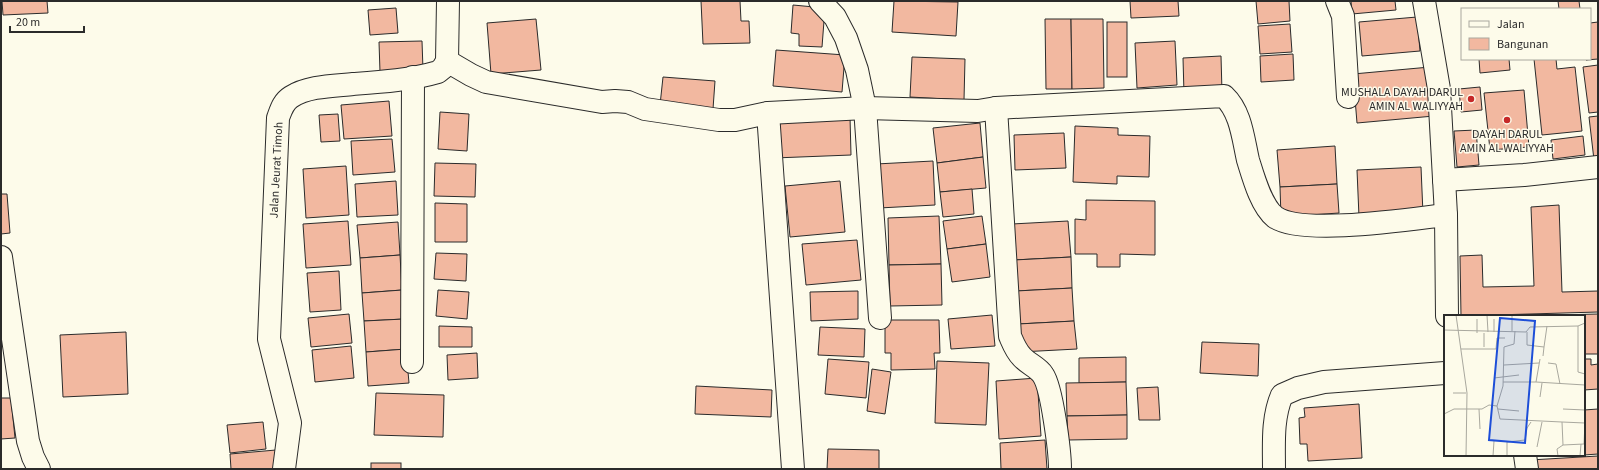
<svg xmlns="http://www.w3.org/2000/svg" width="1599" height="470" viewBox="0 0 1599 470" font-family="'Source Sans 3',sans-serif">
<rect width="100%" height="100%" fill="#fdfbea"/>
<g fill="#f2b8a0" stroke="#2b2b2b">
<path d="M2,1H47L48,13L3,15Z"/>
<path d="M701,1H740L741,21H749L750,43L703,44Z"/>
<path d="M894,1L958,2L956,36L892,32Z"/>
<path d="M1130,1H1178L1179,16L1131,18Z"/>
<path d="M1256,1H1289L1290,21L1258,24Z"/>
<path d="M1351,1H1395L1396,10L1352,14Z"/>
<path d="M1558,1H1579L1580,9H1559Z"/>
<path d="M793,5L825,8L822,47L799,46V34L791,33Z"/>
<path d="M396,8L398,33L370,35L368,10Z"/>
<path d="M1417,17L1420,51L1362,56L1359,22Z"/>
<path d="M536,19L541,70L491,74L487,23Z"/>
<path d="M1045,19H1071L1072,89H1046Z"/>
<path d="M1071,19H1103L1104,88L1072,89Z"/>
<rect x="1107" y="22" width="20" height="55"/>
<path d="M1598,22V59L1586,60L1590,59V23Z"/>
<path d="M1290,24L1292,52L1260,54L1258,26Z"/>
<path d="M422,41L423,70L380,72L379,42Z"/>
<path d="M1175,41L1177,85L1137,88L1135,43Z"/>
<path d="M776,50L845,55L842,92L773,86Z"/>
<path d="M1293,54L1294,80L1261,82L1260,56Z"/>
<path d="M1221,56L1222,92L1184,94L1183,58Z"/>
<path d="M912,57L965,59L964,100L910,97Z"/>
<path d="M1479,59H1509L1510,70L1480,73Z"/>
<path d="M1534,59H1556L1557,69L1575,67L1582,131L1542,135Z"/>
<path d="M1598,65V112L1589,113L1583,67Z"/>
<path d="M1430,67L1434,116L1357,123L1353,74Z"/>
<path d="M663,77L715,81L713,109L660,105Z"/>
<path d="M1480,87L1482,110L1461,112L1459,89Z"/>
<path d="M1524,90L1529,147L1490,150L1484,93Z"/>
<path d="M389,101L392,136L344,139L341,105Z"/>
<path d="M440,112L469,114L467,151L438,149Z"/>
<path d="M338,114L340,141L321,142L319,115Z"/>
<path d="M1598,116V159L1594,160L1589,117Z"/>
<path d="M850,117L851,155L774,158L773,120Z"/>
<path d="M980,123L983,157L937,163L933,128Z"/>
<path d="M1075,126L1118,128V135L1150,136L1149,177L1117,176V184L1073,182Z"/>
<path d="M1476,130L1479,165L1457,167L1454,131Z"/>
<path d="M1064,133L1066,168L1015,170L1014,135Z"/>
<path d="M1583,136L1585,155L1553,159L1551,140Z"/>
<path d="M392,139L395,172L353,175L351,141Z"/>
<path d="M1335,146L1337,184L1280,187L1277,150Z"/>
<path d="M983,157L986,188L940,192L937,163Z"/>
<path d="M933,161L935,205L879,208L876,164Z"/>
<path d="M435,163L476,164L475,197L434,196Z"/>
<path d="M346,166L349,215L306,218L303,169Z"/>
<path d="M1421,167L1423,214L1359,217L1357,170Z"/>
<path d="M396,181L398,215L357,217L355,184Z"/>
<path d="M840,181L845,232L790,237L785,186Z"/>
<path d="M1337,184L1339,213L1281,217L1280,187Z"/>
<path d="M972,189L974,214L943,217L940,192Z"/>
<path d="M1,194H7L10,233L1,234Z"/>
<path d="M1086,200L1155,201V255L1120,254V267H1097V254H1075V219L1086,220Z"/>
<path d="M435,203L467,204V242H435Z"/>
<path d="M1559,205L1562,292L1598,291V312L1461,316L1460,256L1482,255L1483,287L1534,286L1531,207Z"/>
<path d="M939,216L941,264L889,265L888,218Z"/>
<path d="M982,216L986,244L947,249L943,221Z"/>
<path d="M348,221L351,265L306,268L303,224Z"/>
<path d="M1068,221L1071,257L1014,260L1012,224Z"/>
<path d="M398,222L400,255L360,258L357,225Z"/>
<path d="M857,240L861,280L806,285L802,244Z"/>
<path d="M986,244L990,277L952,282L947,249Z"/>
<path d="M436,253L467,254L466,281L434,279Z"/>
<path d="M400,255L402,290L362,293L360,258Z"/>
<path d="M1071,257L1072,288L1016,291L1014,260Z"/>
<path d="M941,264L942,305L890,306L889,265Z"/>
<path d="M339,271L341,310L310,312L307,273Z"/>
<path d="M1072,288L1074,321L1018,324L1016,291Z"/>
<path d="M402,290L404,319L364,321L362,293Z"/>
<path d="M438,290L469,292L467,319L436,316Z"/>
<path d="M858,291V319L811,321L810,292Z"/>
<path d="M349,314L352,343L311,347L308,318Z"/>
<path d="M1598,314V354H1584V316L1559,315Z"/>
<path d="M992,315L995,346L951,349L948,319Z"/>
<path d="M404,319L406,349L366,352L364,321Z"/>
<path d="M885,320H939L940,353H934L935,369L891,370V353H885Z"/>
<path d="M1074,321L1077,349L1020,352L1018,324Z"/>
<path d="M439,326L472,327V347H439Z"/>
<path d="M820,327L865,329L864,357L818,355Z"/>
<path d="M126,332L128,394L63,397L60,335Z"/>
<path d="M1202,342L1259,344L1258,376L1200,373Z"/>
<path d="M351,346L354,378L315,382L312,350Z"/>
<path d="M406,349L409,383L368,386L366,352Z"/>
<path d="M477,353L478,378L448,380L447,355Z"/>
<path d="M1126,357V382L1079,383V358Z"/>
<path d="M828,359L869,362L866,398L825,394Z"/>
<path d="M1584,359H1591V365L1598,364V389L1584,390Z"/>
<path d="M937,361L989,363L986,425L935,423Z"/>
<path d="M872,369L891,372L885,414L867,411Z"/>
<path d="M1037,378L1041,436L999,439L996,381Z"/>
<path d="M1126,382L1127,415L1067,416L1066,383Z"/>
<path d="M696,386L772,390L771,417L695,414Z"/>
<path d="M1158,387L1160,420H1139L1137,388Z"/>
<path d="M376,393L444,395L443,437L374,435Z"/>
<path d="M1,398H11L15,438L1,439Z"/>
<path d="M1359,404L1362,458L1308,461L1307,444H1300L1299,418L1305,417L1304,408Z"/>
<path d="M1598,409V454L1584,455V410Z"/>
<path d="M1127,415V439L1068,440L1067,416Z"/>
<path d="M263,422L266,449L230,453L227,425Z"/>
<path d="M1045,440L1047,469H1001L1000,443Z"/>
<path d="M828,449L879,450V469H827Z"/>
<path d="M276,450L278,469H231L230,454Z"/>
<path d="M1562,455H1583L1562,456Z"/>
<path d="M1598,456V469H1530V460Z"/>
<rect x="371" y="463" width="30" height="6"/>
</g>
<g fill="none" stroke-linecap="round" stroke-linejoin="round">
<defs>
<g id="minor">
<path d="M820,1L835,17L846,38L857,70L865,108L880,318"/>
<path d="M1337,1L1343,16L1348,97"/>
<path d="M1424,1L1439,89L1446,215L1447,316"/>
<path d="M447,61L471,75L486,82L602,102L615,101L628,102L645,109L719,120H735L768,113L865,108L978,111L996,108L1224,96C1241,112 1243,138 1248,160C1253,176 1261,206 1275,217C1301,236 1411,219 1446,215"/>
<path d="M996,108L1010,336C1013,343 1016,351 1022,357C1028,364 1038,367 1043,375C1052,388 1060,452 1060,469"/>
<path d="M768,113L793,469"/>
<path d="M1444,180L1524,175L1598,167"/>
<path d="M1,257L28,441L33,457L39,469"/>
<path d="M412,362L413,77"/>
<path d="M1525,455L1527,469"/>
<path d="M284,469L290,423L269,339L278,118C281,110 283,102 291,97C308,86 333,86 353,84C381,82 411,80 438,72L443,68L447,61L448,1"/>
<path d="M1274,469C1274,444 1272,418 1282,395L1298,388L1324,382L1445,373"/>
</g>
</defs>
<use href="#minor" stroke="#2b2b2b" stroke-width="24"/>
<use href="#minor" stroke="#fdfbea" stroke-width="22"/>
</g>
<g fill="#c62828" stroke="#fdfbea" stroke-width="1.5">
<circle cx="1471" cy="99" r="4"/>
<circle cx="1507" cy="120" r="4"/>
</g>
<g text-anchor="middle" stroke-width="3" stroke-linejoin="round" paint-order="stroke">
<g font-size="12" fill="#2b2b2b" stroke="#fdfbea" text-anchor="end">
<text x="1463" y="96">MUSHALA DAYAH DARUL<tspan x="1463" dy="14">AMIN AL WALIYYAH</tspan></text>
<text x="1507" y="138" text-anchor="middle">DAYAH DARUL<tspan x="1507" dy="14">AMIN AL WALIYYAH</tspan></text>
</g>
<g font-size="12" fill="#2b2b2b" stroke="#fdfbea">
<text transform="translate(276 170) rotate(-87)" y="4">Jalan Jeurat Timoh</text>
</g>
</g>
<g transform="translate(1444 315)">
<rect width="141" height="141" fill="#fdfbea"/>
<path fill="none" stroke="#a9a89e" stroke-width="1" d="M12,0L23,78L22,141M43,0L44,17M68,0V16M50,4V17M134,11V57L141,59M0,15L82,17L86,12L134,11L141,8M83,17V30L100,32L99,41M33,18V4M40,32V18M100,32L103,11M17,34H52L53,23H61M104,48L112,49L116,69M60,50L95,48M50,63L75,60M59,67H92L96,44M92,67L141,70M9,78H22M96,82L98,68M53,91L59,71L60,32L70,29L71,16M35,94L36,114M54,94L75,96M119,94L141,95M0,99L10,94H38L45,90L53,91L56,104L118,107M119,130L118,107L141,108M93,132L98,107M49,141L50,126M63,141V127L81,125L83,113L87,107M114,141L113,134L119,130L140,129L141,107M136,141L137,129"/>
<path fill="#1d4ed8" fill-opacity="0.15" stroke="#1d4ed8" stroke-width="2" d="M56,3L91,6L81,128L45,125Z"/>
<rect width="141" height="141" fill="none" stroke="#2b2b2b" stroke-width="2"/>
</g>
<rect width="1599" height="470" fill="none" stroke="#2b2b2b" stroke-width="4"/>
<rect x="1461" y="8" width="130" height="52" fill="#fdfbea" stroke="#a9a89e"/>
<rect x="1469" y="21" width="20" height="6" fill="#fdfbea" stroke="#a9a89e"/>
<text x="1497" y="28" font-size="12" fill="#2b2b2b">Jalan</text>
<rect x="1469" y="38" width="20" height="12" fill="#f2b8a0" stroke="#a9a89e"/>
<text x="1497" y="48" font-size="12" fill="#2b2b2b">Bangunan</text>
<path d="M10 26v6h74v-6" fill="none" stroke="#2b2b2b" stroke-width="2"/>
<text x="16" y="26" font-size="12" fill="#2b2b2b" stroke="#fdfbea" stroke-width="3" paint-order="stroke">20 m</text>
</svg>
